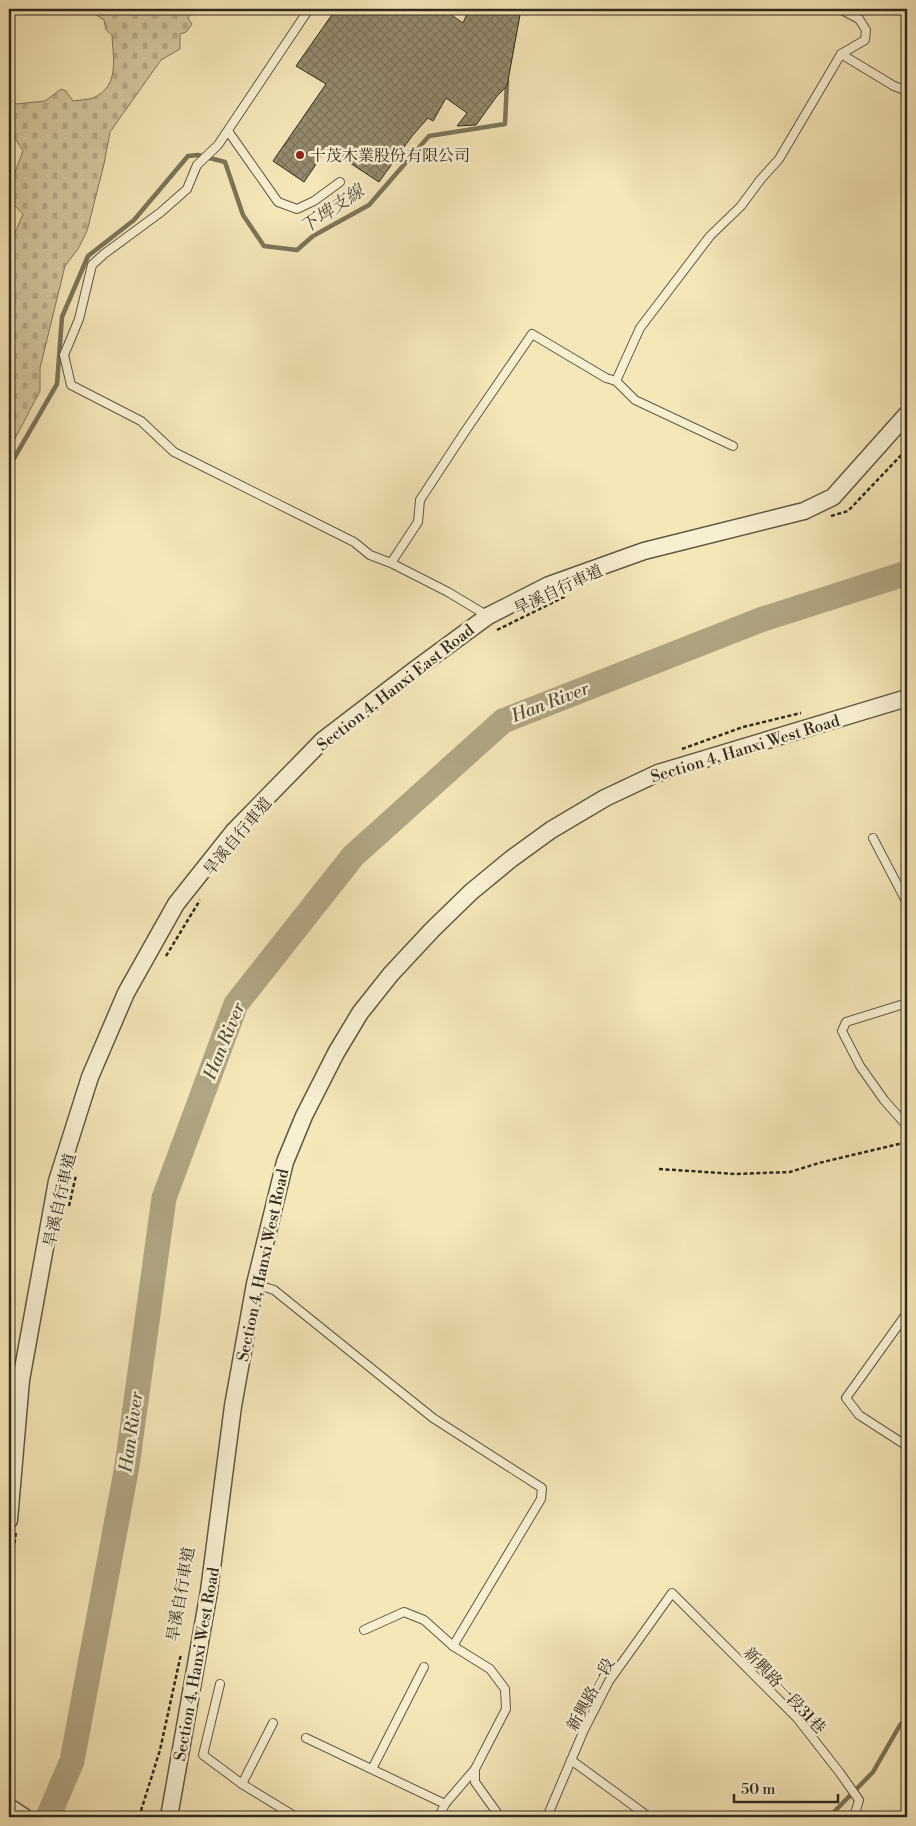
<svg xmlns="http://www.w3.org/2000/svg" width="916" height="1826" viewBox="0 0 916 1826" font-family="'Libre Bodoni','Noto Serif TC',serif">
<defs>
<pattern id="cemetery-stones" width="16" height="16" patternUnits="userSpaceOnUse" patternTransform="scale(1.25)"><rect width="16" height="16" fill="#d3c79e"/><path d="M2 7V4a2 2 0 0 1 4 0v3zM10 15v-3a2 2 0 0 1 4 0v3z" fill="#b5ab88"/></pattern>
<pattern id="building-cross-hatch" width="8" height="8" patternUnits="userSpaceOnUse" patternTransform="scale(1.25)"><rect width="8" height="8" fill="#968b6e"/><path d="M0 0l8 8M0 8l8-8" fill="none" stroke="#7b725a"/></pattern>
</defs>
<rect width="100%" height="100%" fill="#f4e7b8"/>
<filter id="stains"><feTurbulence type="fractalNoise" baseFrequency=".004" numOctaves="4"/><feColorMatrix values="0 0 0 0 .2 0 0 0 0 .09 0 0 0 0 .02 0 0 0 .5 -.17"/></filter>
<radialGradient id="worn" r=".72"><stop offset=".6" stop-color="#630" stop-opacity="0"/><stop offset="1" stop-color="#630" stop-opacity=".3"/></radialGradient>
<path fill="url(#cemetery-stones)" stroke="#82785e" d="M87,9H194L188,18L192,24L186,32L180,34V49L161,60L110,132L104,164L87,231L78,249L65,266L40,368V391L9,450V253L11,248L10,244L23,214L14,205L9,188L23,151L13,135L9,134V100L17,104L45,101L61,89L66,91L73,101C79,100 87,100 93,98C120,86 113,59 112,35L106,30L104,20Z"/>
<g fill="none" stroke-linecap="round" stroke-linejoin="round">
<g stroke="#7d745a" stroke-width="4.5">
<path d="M514,17L520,9"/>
<path d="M9,467L57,384L62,317L88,256L134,220L188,156L198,155L225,162L243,215L264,246L297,250L313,236L369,205L429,136L505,124L507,81"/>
<path d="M829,1817L873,1772L900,1725L907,1719"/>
</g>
<path stroke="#b1a683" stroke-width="25" d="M48,1817L72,1761L127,1466L164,1198L236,1004L353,856L503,721L763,619L907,573"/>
</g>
<path fill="url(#building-cross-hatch)" stroke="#30281d" d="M336,9H443L463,23L469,9H510L520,15L507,86L497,96L476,125L457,126L467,113L446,98L433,121L428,118L412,136L379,182L327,148L304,182L273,161L326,84L296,66Z"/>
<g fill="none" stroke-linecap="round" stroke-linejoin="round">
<defs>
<g id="lane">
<path d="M309,9L218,145L197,165L187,189L161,212L104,254L92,265L79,319L64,355L71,385L141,421L174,452L354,542L370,555L391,563L448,592L488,616"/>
<path d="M840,9L859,19L866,30L865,40L841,54L894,86L907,91"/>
<path d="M228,131L278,202L297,209L314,201L340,182"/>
<path d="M616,381L640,328L710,236L741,206L761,179L779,159L841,54"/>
<path d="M391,563L418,522L420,500L464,433L532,334L606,378L616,381L635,400L733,446"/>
<path d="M873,838L907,903"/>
<path d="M907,1003L846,1022L842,1031L860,1066L884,1100L907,1126"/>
<path d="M255,1284L274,1290L433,1418L542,1488L541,1499L453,1646L490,1669L505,1689L506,1709L475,1769V1782L500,1817"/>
<path d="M907,1313L846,1398L859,1415L907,1446"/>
<path d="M364,1630L404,1612L424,1620L453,1646"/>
<path d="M220,1684L203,1755L242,1784L296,1817"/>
<path d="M306,1738L445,1804"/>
<path d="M571,1760L649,1817"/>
<path d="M372,1769L424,1667"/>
<path d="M242,1784L273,1723"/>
<path d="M439,1817L445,1804L475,1769"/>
<path d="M547,1817L584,1730L609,1681L672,1593L797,1718L840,1773L859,1800L854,1817"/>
</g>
<g id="street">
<path d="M9,1520L21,1380L57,1181L90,1077L126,993L176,904L234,831L323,740L413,671L488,616L549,585L644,551L804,511L833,497L907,414"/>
<path d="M9,1807L24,1817"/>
<path d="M169,1817L209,1591L233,1406L255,1284L285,1162L304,1116L336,1053L360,1013L391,974L432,930L471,892L511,859L551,830L605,798L658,773L907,698"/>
</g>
</defs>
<use href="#lane" stroke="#615844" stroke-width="10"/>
<use href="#street" stroke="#615844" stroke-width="19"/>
<g stroke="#30281d" stroke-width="2.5" stroke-dasharray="4 2.5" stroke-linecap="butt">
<path d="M831,516L848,511L907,449"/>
<path d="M497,630L566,596"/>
<path d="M682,749L743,727L801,713"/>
<path d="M166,956L200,900"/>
<path d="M659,1169L736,1174L790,1172L819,1163L907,1142"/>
<path d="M69,1206L76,1175"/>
<path d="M9,1582L16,1532"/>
<path d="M139,1817L160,1750L181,1654"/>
</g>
<use href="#lane" stroke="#f8efd1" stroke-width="8"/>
<use href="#street" stroke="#f8efd1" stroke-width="16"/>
</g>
<circle fill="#8f2418" stroke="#f8efd1" stroke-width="2" cx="300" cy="155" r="5"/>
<g text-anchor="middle" stroke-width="5" stroke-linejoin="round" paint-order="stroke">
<g font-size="16" fill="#30281d" stroke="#f8efd1" text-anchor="start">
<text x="310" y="161">十茂木業股份有限公司</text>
</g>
<g font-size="16" fill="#30281d" stroke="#f8efd1">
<text transform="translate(558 589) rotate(-25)" y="6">旱溪自行車道</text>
<text transform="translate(395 687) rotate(-38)" y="6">Section 4, Hanxi East Road</text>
<text transform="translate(745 748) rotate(-17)" y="6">Section 4, Hanxi West Road</text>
<text transform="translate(237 836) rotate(-50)" y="6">旱溪自行車道</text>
<text transform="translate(59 1200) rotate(-77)" y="6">旱溪自行車道</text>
<text transform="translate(262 1265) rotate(-78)" y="6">Section 4, Hanxi West Road</text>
<text transform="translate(180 1594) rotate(-80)" y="6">旱溪自行車道</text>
<text transform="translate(196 1664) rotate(-80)" y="6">Section 4, Hanxi West Road</text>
<text transform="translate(785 1690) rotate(47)" y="6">新興路一段31巷</text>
<text transform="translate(590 1694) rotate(-61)" y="6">新興路一段</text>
</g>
<g font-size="18" font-style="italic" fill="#574e3c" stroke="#f8efd1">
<text transform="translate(332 209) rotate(-34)" y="6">下埤支線</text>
<text transform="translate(550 702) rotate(-21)" y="6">Han River</text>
<text transform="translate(224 1041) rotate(-68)" y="6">Han River</text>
<text transform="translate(131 1432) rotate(-82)" y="6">Han River</text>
</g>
</g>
<rect width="916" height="1826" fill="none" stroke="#f4e7b8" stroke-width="30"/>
<rect x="10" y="10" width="896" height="1806" fill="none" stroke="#30281d" stroke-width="2.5"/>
<rect x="15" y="15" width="886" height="1796" fill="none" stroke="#30281d"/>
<path d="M734 1794v8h104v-8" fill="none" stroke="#30281d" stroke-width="2.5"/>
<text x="741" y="1794" font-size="15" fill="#30281d" stroke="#f8efd1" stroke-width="4" paint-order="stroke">50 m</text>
<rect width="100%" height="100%" filter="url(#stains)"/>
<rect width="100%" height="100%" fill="url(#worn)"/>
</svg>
